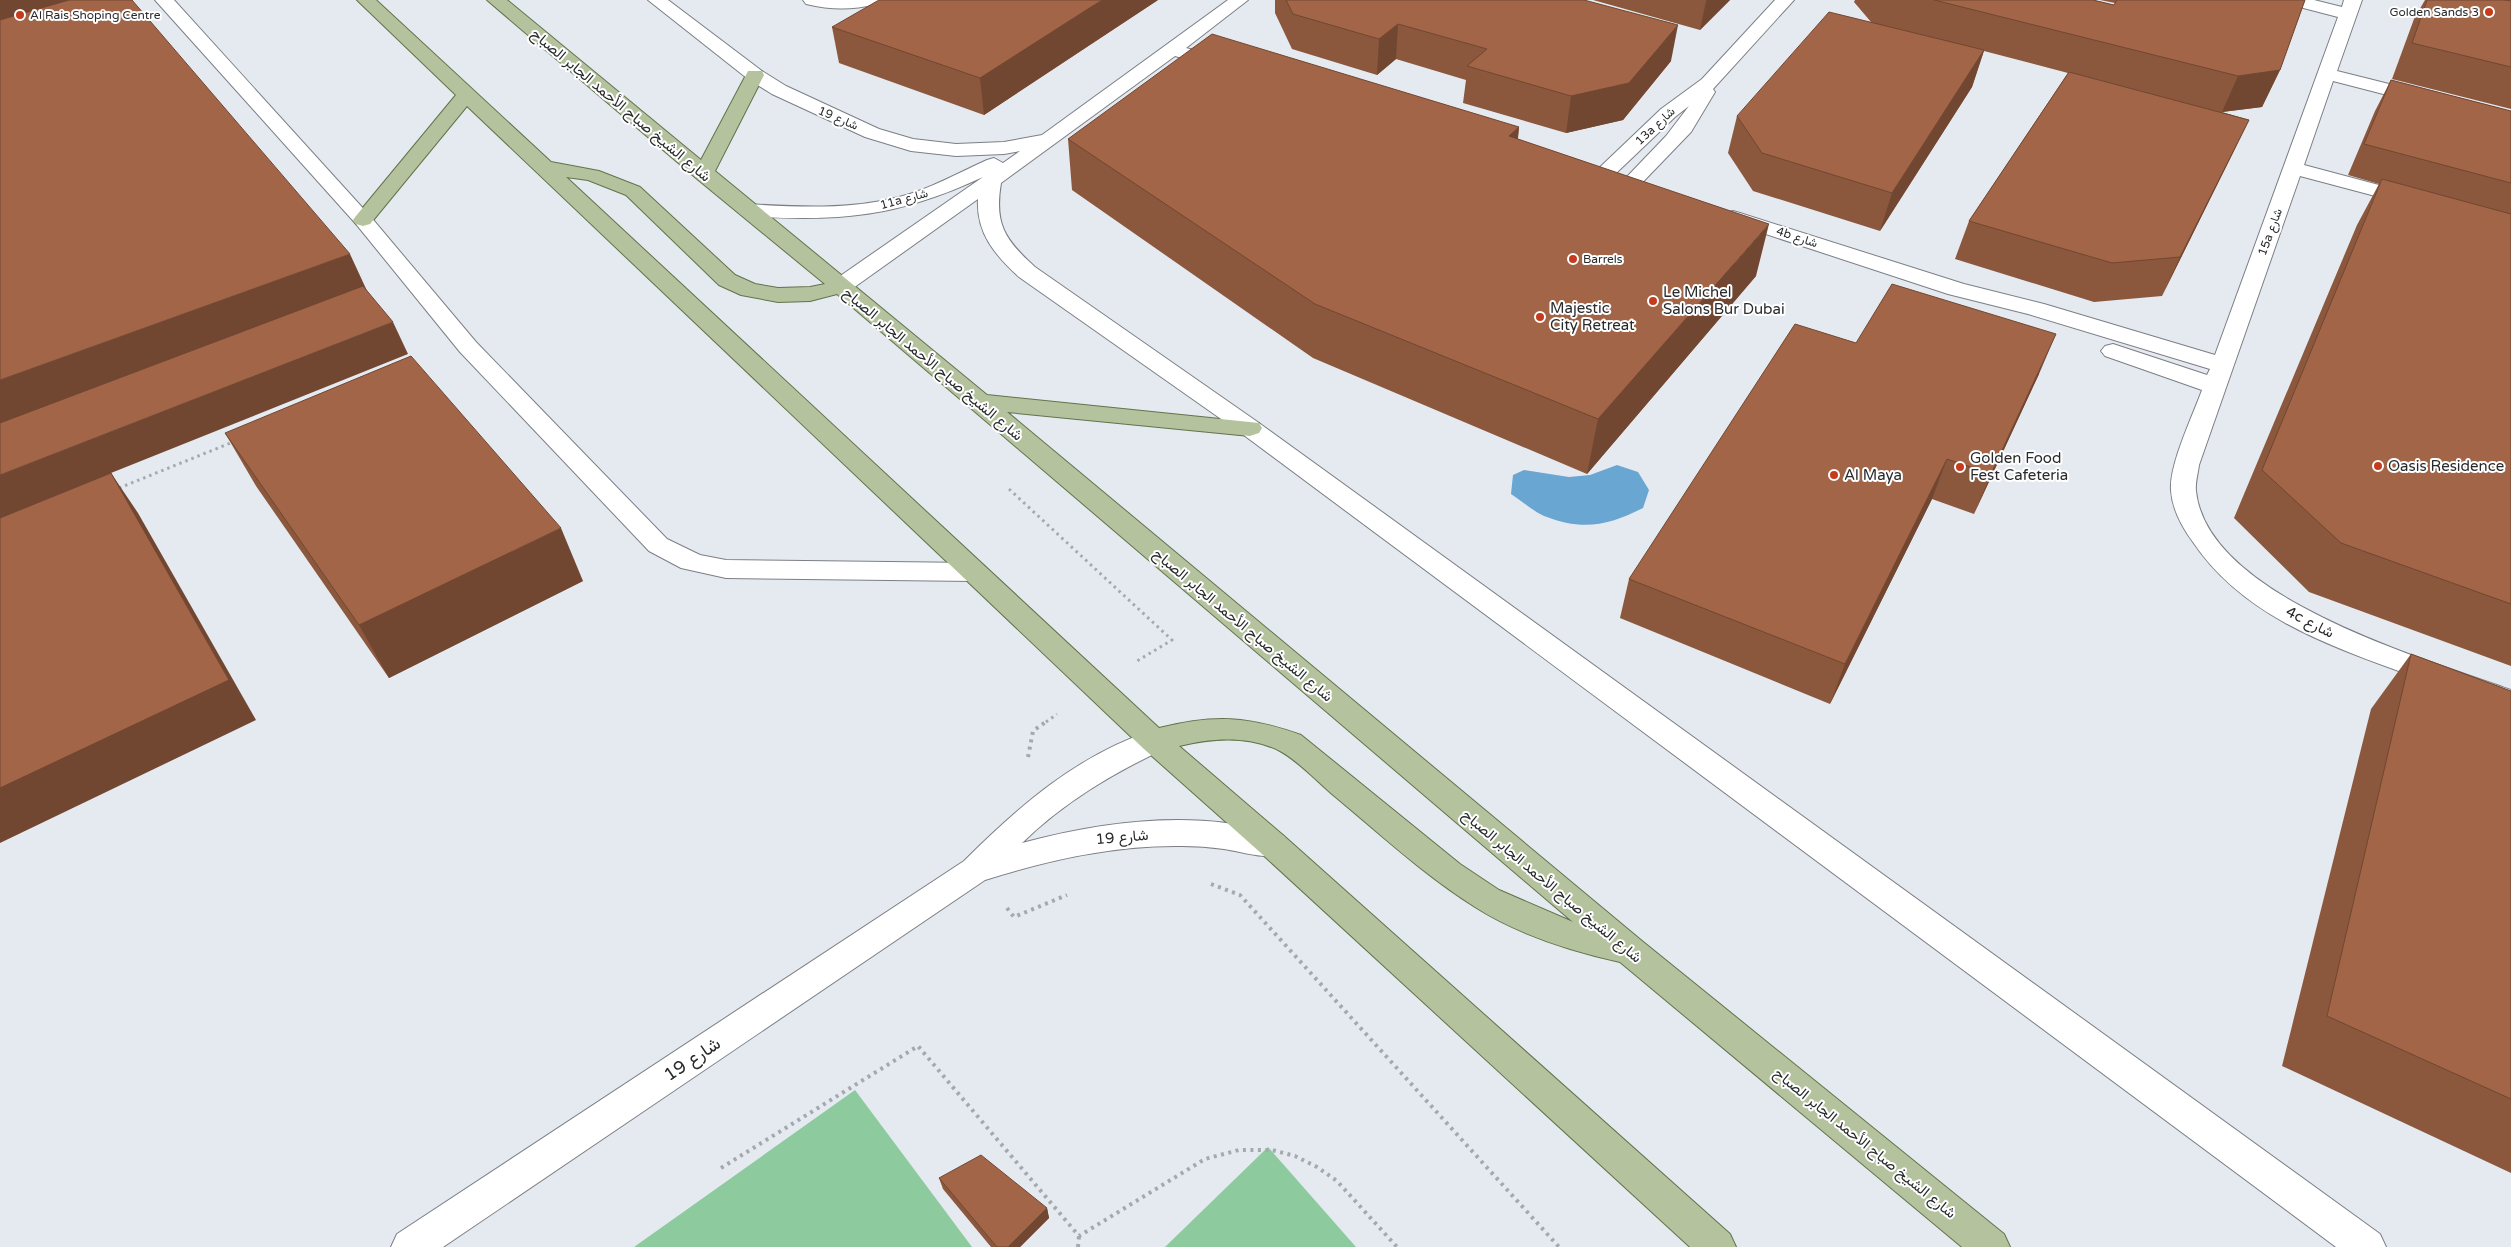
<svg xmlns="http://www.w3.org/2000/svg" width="2511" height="1247" viewBox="0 0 2511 1247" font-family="'Varela Round',Vazirmatn,sans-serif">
<rect width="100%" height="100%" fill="#e5eaf1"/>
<g fill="#8dca9d">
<path d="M855,1090L972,1247H634Z"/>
<path d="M1268,1147L1356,1247H1165Z"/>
</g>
<path fill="#69a6d2" d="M1617,465L1638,472L1649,490L1643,508C1607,526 1583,531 1544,516C1533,511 1522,501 1511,494L1513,475L1524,470L1569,477L1590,475Z"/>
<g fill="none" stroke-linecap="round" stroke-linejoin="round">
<defs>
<g id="minor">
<path d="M155,0H174L370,216L476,342L667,539L700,555L726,560L973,563L982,565L986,572L982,579L973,581L726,578L681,568L649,551L460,352L356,224Z"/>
<path d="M648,0H668L762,71L786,86L879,129L913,139L956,144L1004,142L1042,135L1228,0H1248L1186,48L1228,59L1230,63L1228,67L1221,69L1175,56L1001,183C994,224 1005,240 1035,267L1259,423L2380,1234L2386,1247H2336L1241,433L1019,277C995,255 976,233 978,199L849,291L841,293L833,291L830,286L833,281L983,177C897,217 841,222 747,216L740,214L737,210L740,206L747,204C797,207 850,210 899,197C930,189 958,173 987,160L994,158L1003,163L1020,151L1004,154L956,156L911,151L865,137L772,94L748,79Z"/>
<path d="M803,0H880L877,4C851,10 832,10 806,4Z"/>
<path d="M1775,0H1794L1713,89L1715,92L1691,132L1638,187L1631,189L1624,187L1621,183L1666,136L1689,106L1675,117L1611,178L1604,180L1597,178L1594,174L1597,170L1661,109L1702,79Z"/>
<path d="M2285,0H2314L2342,7L2344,0H2362L2337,71L2429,94L2432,98L2429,102L2422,104L2333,81L2304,165L2420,196L2423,200L2420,204L2413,206L2300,176L2199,465C2198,474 2195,482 2196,491C2207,598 2426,659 2511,690V712C2479,702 2447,689 2415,677C2333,647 2244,618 2193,542C2182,527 2172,509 2171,490C2169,465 2193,415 2202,390L2105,356L2101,351L2105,346L2113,344L2207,375L2210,369L2028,314L1948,294L1726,221L1723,217L1726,213L1733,211L1740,213L1964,284L2044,304L2215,355L2338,17L2288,4Z"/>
<path d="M1154,730L1164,733L1169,741L1164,749C1112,774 1064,802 1022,843C1104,821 1201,808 1284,836L1289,845L1284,854C1265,860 1244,852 1224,849C1210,847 1196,846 1182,846C1114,845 1049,860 985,880L443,1247H391L397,1234L964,861C1019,806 1079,754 1154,730Z"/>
</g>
<path id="major" d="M357,0H376L551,162L599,171L640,187L735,275L755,284L778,288L810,287L825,284L696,178L487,0H507L701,160L746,75L748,71H762L764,75L715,171L987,395L1259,423L1262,428L1259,433L1250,436L1007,412L1642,941L2004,1234L2010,1247H1962L1620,962C1571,951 1519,935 1475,907C1424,875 1379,833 1332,794C1317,781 1297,760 1280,751C1249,735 1211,738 1179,746L1284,836L1730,1234L1736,1247H1690L1262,854L1144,749L467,106L370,224L363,226L356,224L353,220L356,216L456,95ZM566,177L588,180L626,195L719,285L741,295L778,302L810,301L837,294L1573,922L1499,890L1460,864L1301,735C1248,716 1214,714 1159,728Z"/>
</defs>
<use href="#minor" stroke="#7b7f85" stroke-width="2"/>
<use href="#major" stroke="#62734b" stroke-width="2"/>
<g stroke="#a5a9ae" stroke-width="3" stroke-dasharray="2.5 4" stroke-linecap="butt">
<path d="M119,488L233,442"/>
<path d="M1009,489L1172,640L1137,661"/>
<path d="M1046,722L1057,714"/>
</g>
<g stroke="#a5a9ae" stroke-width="4" stroke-dasharray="3 4.5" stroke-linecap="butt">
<path d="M1028,757L1033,731L1047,721"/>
<path d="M1211,884L1240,895L1559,1247"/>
<path d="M1007,908L1014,917L1067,895"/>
<path d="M721,1168L918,1046L1079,1236L1205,1159L1239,1150H1272L1295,1156L1317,1167L1337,1181L1397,1247"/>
<path d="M1078,1247L1079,1236"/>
</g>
<use href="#minor" fill="#fff" fill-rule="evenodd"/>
<use href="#major" fill="#b4c29d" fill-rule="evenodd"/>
</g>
<g fill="#8b573d">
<path d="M1158,0L984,115L839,63L832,27Z"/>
<path d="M1275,0H1584L1671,61L1623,120L1566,133L1463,103L1466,80L1396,59L1377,75L1292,49L1275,13Z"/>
<path d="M1593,0H1730L1700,30Z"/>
<path d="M1855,0H2093L2114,5L2115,3L2100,0H2305L2280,70L2262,107L2222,112L2249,120L2162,296L2094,302L1955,259L1969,221L2068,73L1984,51L1972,87L1880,231L1753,191L1728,153L1737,116L1871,22L1854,2Z"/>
<path d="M2425,0H2511V109L2392,79L2414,19Z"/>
<path d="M2391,80L2511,111V666L2309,592L2234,518L2357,225L2379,184L2348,175L2375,111Z"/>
<path d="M1519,127L1518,139L1756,276L1587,474L1313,358L1072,190L1068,139Z"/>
<path d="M1856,343L2039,374L1974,514L1932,499L1830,704L1620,618L1629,579Z"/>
<path d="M225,433L583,581L389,678L256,486Z"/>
<path d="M2411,654L2511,691V1173L2282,1066L2371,709Z"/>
<path d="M939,1178L1047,1208L1049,1218L1020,1247H991L943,1189Z"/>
</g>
<g fill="#714732">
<path d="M0,0H78L0,25Z"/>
<path d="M1102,0H1158L984,115L980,78Z"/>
<path d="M1707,0H1730L1700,30L1706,1Z"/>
<path d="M1398,24L1396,59L1377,75L1379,39Z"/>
<path d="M1678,25L1671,61L1623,120L1566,133L1571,96Z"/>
<path d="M1984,50L1972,87L1880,231L1892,193Z"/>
<path d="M2280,70L2262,107L2222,112L2238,76Z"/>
<path d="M2249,120L2231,157L2162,296L2180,257Z"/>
<path d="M1519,127L1513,178L1509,136Z"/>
<path d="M1769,224L1756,276L1587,474L1598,419Z"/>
<path d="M350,254L374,306L0,447V380Z"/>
<path d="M393,322L408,354L111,473L138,513L256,720L0,843V475Z"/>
<path d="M2056,334L2039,374L1974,514L1991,474Z"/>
<path d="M1947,459L1932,499L1830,704L1845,664Z"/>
<path d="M561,528L583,581L389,678L359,625Z"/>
<path d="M1047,1208L1049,1218L1020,1247H1008Z"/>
</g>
<g fill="#a26547" stroke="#714732">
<path d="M69,0H132L350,254L0,380V20Z"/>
<path d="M879,0H1102L980,78L832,27Z"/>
<path d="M1286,0H1584L1678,25L1629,83L1571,96L1467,66L1487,49L1398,24L1379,39L1293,14Z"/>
<path d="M1934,0H2093L2114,5L2117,0H2305L2280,70L2238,76Z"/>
<path d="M2427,0H2504L2511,1V67L2412,43Z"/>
<path d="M1829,12L1984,50L1892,193L1762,153L1737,116Z"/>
<path d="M1212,34L1519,127L1509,136L1769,224L1598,419L1315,304L1068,139Z"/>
<path d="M2069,72L2249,120L2180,257L2112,263L1969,221Z"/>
<path d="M2391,80L2511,111V183L2364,144Z"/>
<path d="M2382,179L2511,214V604L2341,543L2262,470Z"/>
<path d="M1892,284L2056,334L1991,474L1947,459L1845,664L1629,579L1795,324L1856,343Z"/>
<path d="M363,286L393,322L0,475V423Z"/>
<path d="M411,356L561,528L359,625L225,433Z"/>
<path d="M111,473L229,680L0,788V518Z"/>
<path d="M2411,654L2511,691V1099L2327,1016Z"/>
<path d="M981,1155L1047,1208L1008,1247H997L939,1178Z"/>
</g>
<g fill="#c53b1d" stroke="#fff" stroke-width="2">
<circle cx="2489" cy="12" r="5"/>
<circle cx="20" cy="15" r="5"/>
<circle cx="1573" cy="259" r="5"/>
<circle cx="1653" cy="301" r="5"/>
<circle cx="1540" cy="317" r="5"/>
<circle cx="2378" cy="466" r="5"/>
<circle cx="1960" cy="467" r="5"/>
<circle cx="1834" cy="475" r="5"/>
</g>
<g text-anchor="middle" stroke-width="4" stroke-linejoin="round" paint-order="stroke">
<g font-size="12" fill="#282a2c" stroke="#fff" text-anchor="start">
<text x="2479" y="16" text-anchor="end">Golden Sands 3</text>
<text x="30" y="19">Al Rais Shoping Centre</text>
<text x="1583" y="263">Barrels</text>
</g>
<g font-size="12" fill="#282a2c" stroke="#fff">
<text transform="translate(838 118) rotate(23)" y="4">شارع 19</text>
<text transform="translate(1655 126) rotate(-43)" y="4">13a شارع</text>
<text transform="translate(904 199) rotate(-15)" y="4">11a شارع</text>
<text transform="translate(2270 232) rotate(-70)" y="4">15a شارع</text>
<text transform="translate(1797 237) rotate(18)" y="4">4b شارع</text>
</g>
<g font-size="15" fill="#282a2c" stroke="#fff">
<text transform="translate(621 105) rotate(40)" y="5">شارع الشيخ صباح الأحمد الجابر الصباح</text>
<text transform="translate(933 364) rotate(40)" y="5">شارع الشيخ صباح الأحمد الجابر الصباح</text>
<text transform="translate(2310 622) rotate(27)" y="5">4c شارع</text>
<text transform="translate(1243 625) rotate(40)" y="5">شارع الشيخ صباح الأحمد الجابر الصباح</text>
<text transform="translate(1122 837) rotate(-5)" y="5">شارع 19</text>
<text transform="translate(1552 886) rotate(40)" y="5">شارع الشيخ صباح الأحمد الجابر الصباح</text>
<text transform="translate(1865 1143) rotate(39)" y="5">شارع الشيخ صباح الأحمد الجابر الصباح</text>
</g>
<g font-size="15" fill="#282a2c" stroke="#fff" text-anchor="start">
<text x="1663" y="297">Le Michel<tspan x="1663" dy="17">Salons Bur Dubai</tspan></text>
<text x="1550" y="313">Majestic<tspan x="1550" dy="17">City Retreat</tspan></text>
<text x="1970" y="463">Golden Food<tspan x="1970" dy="17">Fest Cafeteria</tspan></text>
<text x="2388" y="471">Oasis Residence</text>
<text x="1844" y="480">Al Maya</text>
</g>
<g font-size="18" fill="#282a2c" stroke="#fff">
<text transform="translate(692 1059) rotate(-34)" y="6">شارع 19</text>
</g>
</g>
</svg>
